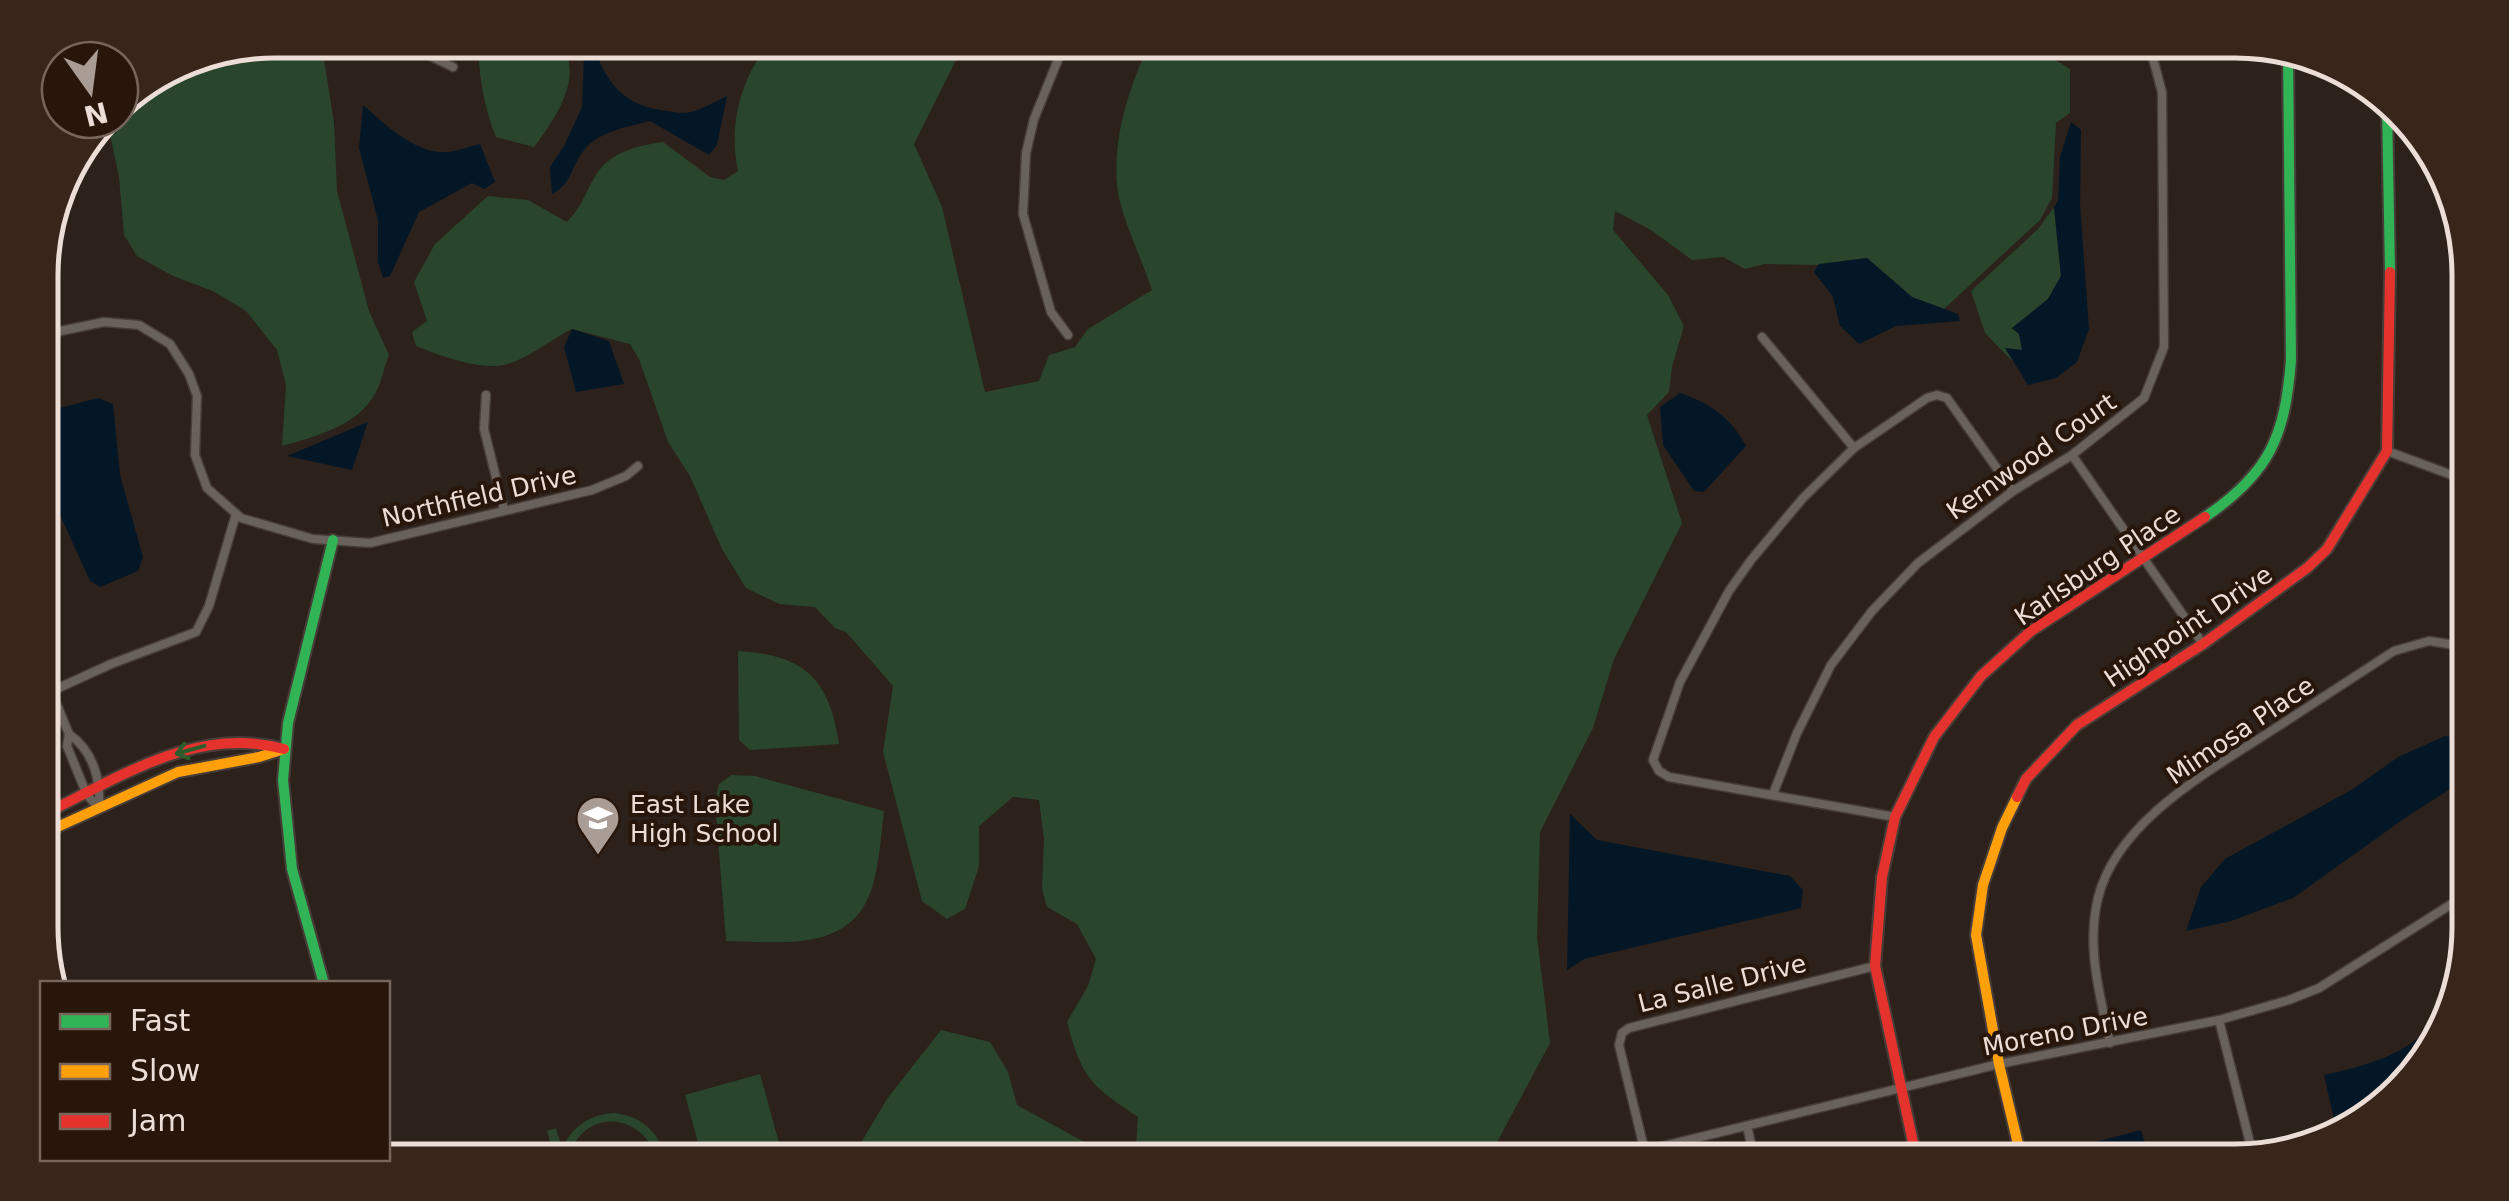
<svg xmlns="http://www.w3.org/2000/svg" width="2509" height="1201" viewBox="0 0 2509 1201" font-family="'DejaVu Sans',sans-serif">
<rect width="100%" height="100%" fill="#2c211b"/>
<g fill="#29462c">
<path d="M275,40H321L334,123L337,191L369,311L389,355C384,367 382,381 376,392C358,426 317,436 282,446L286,385L277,350L246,311L213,291L173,276L137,256L124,235L119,177L107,120H120V98L185,58Z"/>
<path d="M478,40H559C586,75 556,117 534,147L496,137C484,109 478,71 478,40Z"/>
<path d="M771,40H966L914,144L942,207L985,392L1039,381L1049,355L1075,347L1088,329L1152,290C1143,262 1119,212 1117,185C1113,134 1130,85 1151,40H2044L2052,58L2070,69V113L2056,123L2052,198L2040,220L1944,309L1912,297L1867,258L1818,265L1764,264L1745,269L1723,257L1692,260L1651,230L1615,211L1613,230L1668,295L1684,326L1672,367L1669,392L1647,415L1682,523L1614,659L1593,728L1540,832L1537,937L1550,1043L1487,1161H850L887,1099L941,1030L990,1042L1008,1072L1017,1105L1095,1148L1136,1147L1138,1117C1090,1085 1082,1078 1067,1022L1088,986L1096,959L1077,924L1047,907L1042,889L1044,839L1039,800L1013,797L979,826V866L965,909L947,919L922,901L883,752L893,686L846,632L835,628L815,607L779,604L746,588L722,549L690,476L668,442L639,359L630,344L572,329C549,340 519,367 493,366C468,366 439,355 416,346L412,332L427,321L414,282L435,244L488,196L528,200L567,222C582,206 583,198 593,180C607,153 634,146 663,142L710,177L724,180L738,171C728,124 741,78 771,40Z"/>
<path d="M2054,207L2061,276L2048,299L2012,329L2019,333L2023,350L2006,349L2013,362L1985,333L1971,291L2038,229Z"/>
<path d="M738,651C805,655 829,679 839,744L750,750L739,740Z"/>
<path d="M731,775L755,776L884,811C881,834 880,858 874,880C857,954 784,942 726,941L715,801L719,784Z"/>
<path d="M760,1074L784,1161H703L685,1095Z"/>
<path d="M615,1113C644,1117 659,1133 667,1161H658C643,1110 580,1107 568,1161H555L547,1131L556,1128L562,1148C573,1126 590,1114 615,1113Z"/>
</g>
<g fill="#041727">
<path d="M578,40H592C604,82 623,106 667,111C674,112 683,114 691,112C703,109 716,101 727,96L717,145L709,155L650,121C627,127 600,131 584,150C571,166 572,184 552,194L550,167L564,146L582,107L584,54Z"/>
<path d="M363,105C385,124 416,155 448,152C458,151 470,146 480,144L495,182L484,189L472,183L419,212L390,276L383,278L378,262V220L359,148Z"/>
<path d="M2071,122L2081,130L2080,205L2089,329L2077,362L2056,378L2028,385L2005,348L2022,350L2019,334L2012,328L2048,299L2061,276L2054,207L2058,201L2060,157Z"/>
<path d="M1867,258L1912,297L1958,314L1960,321L1896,326L1859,344L1840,326L1833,297L1814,272L1819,264Z"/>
<path d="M572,329L609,341L624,384L576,392L564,347Z"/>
<path d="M1680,393C1710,403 1731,418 1746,446L1704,492L1694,491L1663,445L1660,407Z"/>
<path d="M98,398L113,404L120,475L143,557L138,571L100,587L90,581L41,473V413Z"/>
<path d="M368,422L352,470L287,456Z"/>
<path d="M2445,736L2468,740L2469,777L2405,818L2293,898L2231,921L2186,931L2201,887L2225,859L2353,789L2398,757Z"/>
<path d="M1570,814L1597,840L1790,876L1803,890L1801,908L1584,959L1567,970Z"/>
<path d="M2436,1019L2443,1026L2376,1108L2334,1119L2324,1075C2365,1066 2410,1055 2436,1019Z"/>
<path d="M2141,1130L2151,1161H2072L2069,1149Z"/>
</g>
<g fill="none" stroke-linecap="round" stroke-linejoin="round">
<defs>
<g id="street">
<path d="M414,40L416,49L453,67"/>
<path d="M1066,40L1034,119L1026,153L1023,214L1051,312L1068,335"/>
<path d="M41,335L104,322L139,325L170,344L189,374L197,396L195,455L207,488L241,518L313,539L370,543L592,490L626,476L638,466"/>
<path d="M1762,337L1854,448"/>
<path d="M486,395L484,429L504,510"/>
<path d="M2387,451L2468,481"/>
<path d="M2072,455L2203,644"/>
<path d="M41,666L69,734L67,746L87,795L98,807"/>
<path d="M52,691L111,664L196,632L209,606L236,514"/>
<path d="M69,734C93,751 101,779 99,808"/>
<path d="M1773,794L1797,733L1831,665L1872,611L1918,563L2013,491L2072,455L2144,398L2164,347L2162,92L2148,40"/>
<path d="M1895,817L1669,777L1659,771L1653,760L1680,682L1729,591L1751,560L1803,498L1854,448L1927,398L1937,395L1947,398L2013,491"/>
<path d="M2219,1020L2254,1159"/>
<path d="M2110,1043C2100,995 2086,947 2098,898C2117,821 2209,771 2271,731C2312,704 2353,678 2394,651L2429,641L2468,647"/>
<path d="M1747,1126L1755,1161"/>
<path d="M1644,1148L1619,1045L1622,1033L1629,1028L1875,966"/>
<path d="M1602,1161L1999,1064L2219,1020L2289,1000L2319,988L2469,893"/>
</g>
<g id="fast">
<path d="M2387,106L2390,272"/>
<path d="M2205,517C2270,473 2285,436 2291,360L2288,51"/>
<path d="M324,984L292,869L283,780L288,723L333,540"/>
</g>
<g id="slow">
<path d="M2017,797L2002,828L1983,885L1976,935L1999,1064L2022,1161"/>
<path d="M42,834L178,772L259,757L284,749"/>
</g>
<g id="jam">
<path d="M2017,797L2026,779L2077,725L2203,644L2307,568L2327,549L2387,451L2390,272"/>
<path d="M42,815C119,778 196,725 284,749"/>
<path d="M373,1158L374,1161"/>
<path d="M1917,1161L1875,966L1882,877L1895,817L1934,737L1981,676L2031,631L2205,517"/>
</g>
</defs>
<use href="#street" stroke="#473d38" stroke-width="11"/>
<use href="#fast" stroke="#473d38" stroke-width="14"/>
<use href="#slow" stroke="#473d38" stroke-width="14"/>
<use href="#jam" stroke="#473d38" stroke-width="14"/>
<use href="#street" stroke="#69615c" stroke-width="8"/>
<use href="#fast" stroke="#30b455" stroke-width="10"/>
<use href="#slow" stroke="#ff9f0a" stroke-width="10"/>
<use href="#jam" stroke="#e5322d" stroke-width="10"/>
</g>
<defs><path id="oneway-shaft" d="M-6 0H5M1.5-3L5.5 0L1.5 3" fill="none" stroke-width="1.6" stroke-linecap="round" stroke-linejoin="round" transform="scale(2.5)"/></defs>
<use stroke="#2c5d2c" href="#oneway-shaft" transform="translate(190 750) rotate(164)"/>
<defs>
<symbol id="school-pin" viewBox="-11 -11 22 30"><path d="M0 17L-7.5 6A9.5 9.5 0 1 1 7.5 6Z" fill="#a99c95" stroke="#29160a"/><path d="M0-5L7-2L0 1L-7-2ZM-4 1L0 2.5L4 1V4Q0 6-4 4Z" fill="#fff"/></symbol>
</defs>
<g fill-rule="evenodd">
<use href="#school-pin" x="573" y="793" width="50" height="68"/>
</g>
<g text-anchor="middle" stroke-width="8" stroke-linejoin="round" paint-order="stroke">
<g font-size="25" fill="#ecded6" stroke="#29160a">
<text transform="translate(2031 456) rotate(-35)" y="9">Kernwood Court</text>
<text transform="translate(479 496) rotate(-13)" y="9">Northfield Drive</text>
<text transform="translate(2097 565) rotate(-34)" y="9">Karlsburg Place</text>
<text transform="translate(2188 626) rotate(-34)" y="9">Highpoint Drive</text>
<text transform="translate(2240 730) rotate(-34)" y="9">Mimosa Place</text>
<text transform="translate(1722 983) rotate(-14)" y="9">La Salle Drive</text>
<text transform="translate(2065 1031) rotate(-11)" y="9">Moreno Drive</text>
</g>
<g font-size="25" fill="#ecded6" stroke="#29160a" text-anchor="start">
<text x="630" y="813">East Lake<tspan x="630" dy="29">High School</tspan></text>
</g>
</g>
<path d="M0 0H2509V1201H0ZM275 58H2235A217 217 0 0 1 2452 275V927A217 217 0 0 1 2235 1144H275A217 217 0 0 1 58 927V275A217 217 0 0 1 275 58Z" fill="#39261a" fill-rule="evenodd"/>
<path fill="none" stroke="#ecded6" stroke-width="5" d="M275 58H2235A217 217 0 0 1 2452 275V927A217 217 0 0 1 2235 1144H275A217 217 0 0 1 58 927V275A217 217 0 0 1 275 58Z"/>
<rect x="40" y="981" width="350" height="180" fill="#29160a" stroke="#77665c" stroke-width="2.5"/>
<rect x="60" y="1014" width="50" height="15" fill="#30b455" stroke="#77665c" stroke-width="2.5"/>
<text x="130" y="1031" font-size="30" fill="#ecded6">Fast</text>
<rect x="60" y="1064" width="50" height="15" fill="#ff9f0a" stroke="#77665c" stroke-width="2.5"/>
<text x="130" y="1081" font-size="30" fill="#ecded6">Slow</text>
<rect x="60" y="1114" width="50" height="15" fill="#e5322d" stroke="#77665c" stroke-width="2.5"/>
<text x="130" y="1131" font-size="30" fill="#ecded6">Jam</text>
<g transform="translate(90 90) rotate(166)"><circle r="48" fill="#29160a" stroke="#77665c" stroke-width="2.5"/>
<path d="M0-8L18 38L0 25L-18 38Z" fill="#a99c95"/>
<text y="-15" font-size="28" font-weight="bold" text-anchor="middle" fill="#ecded6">N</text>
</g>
</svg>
